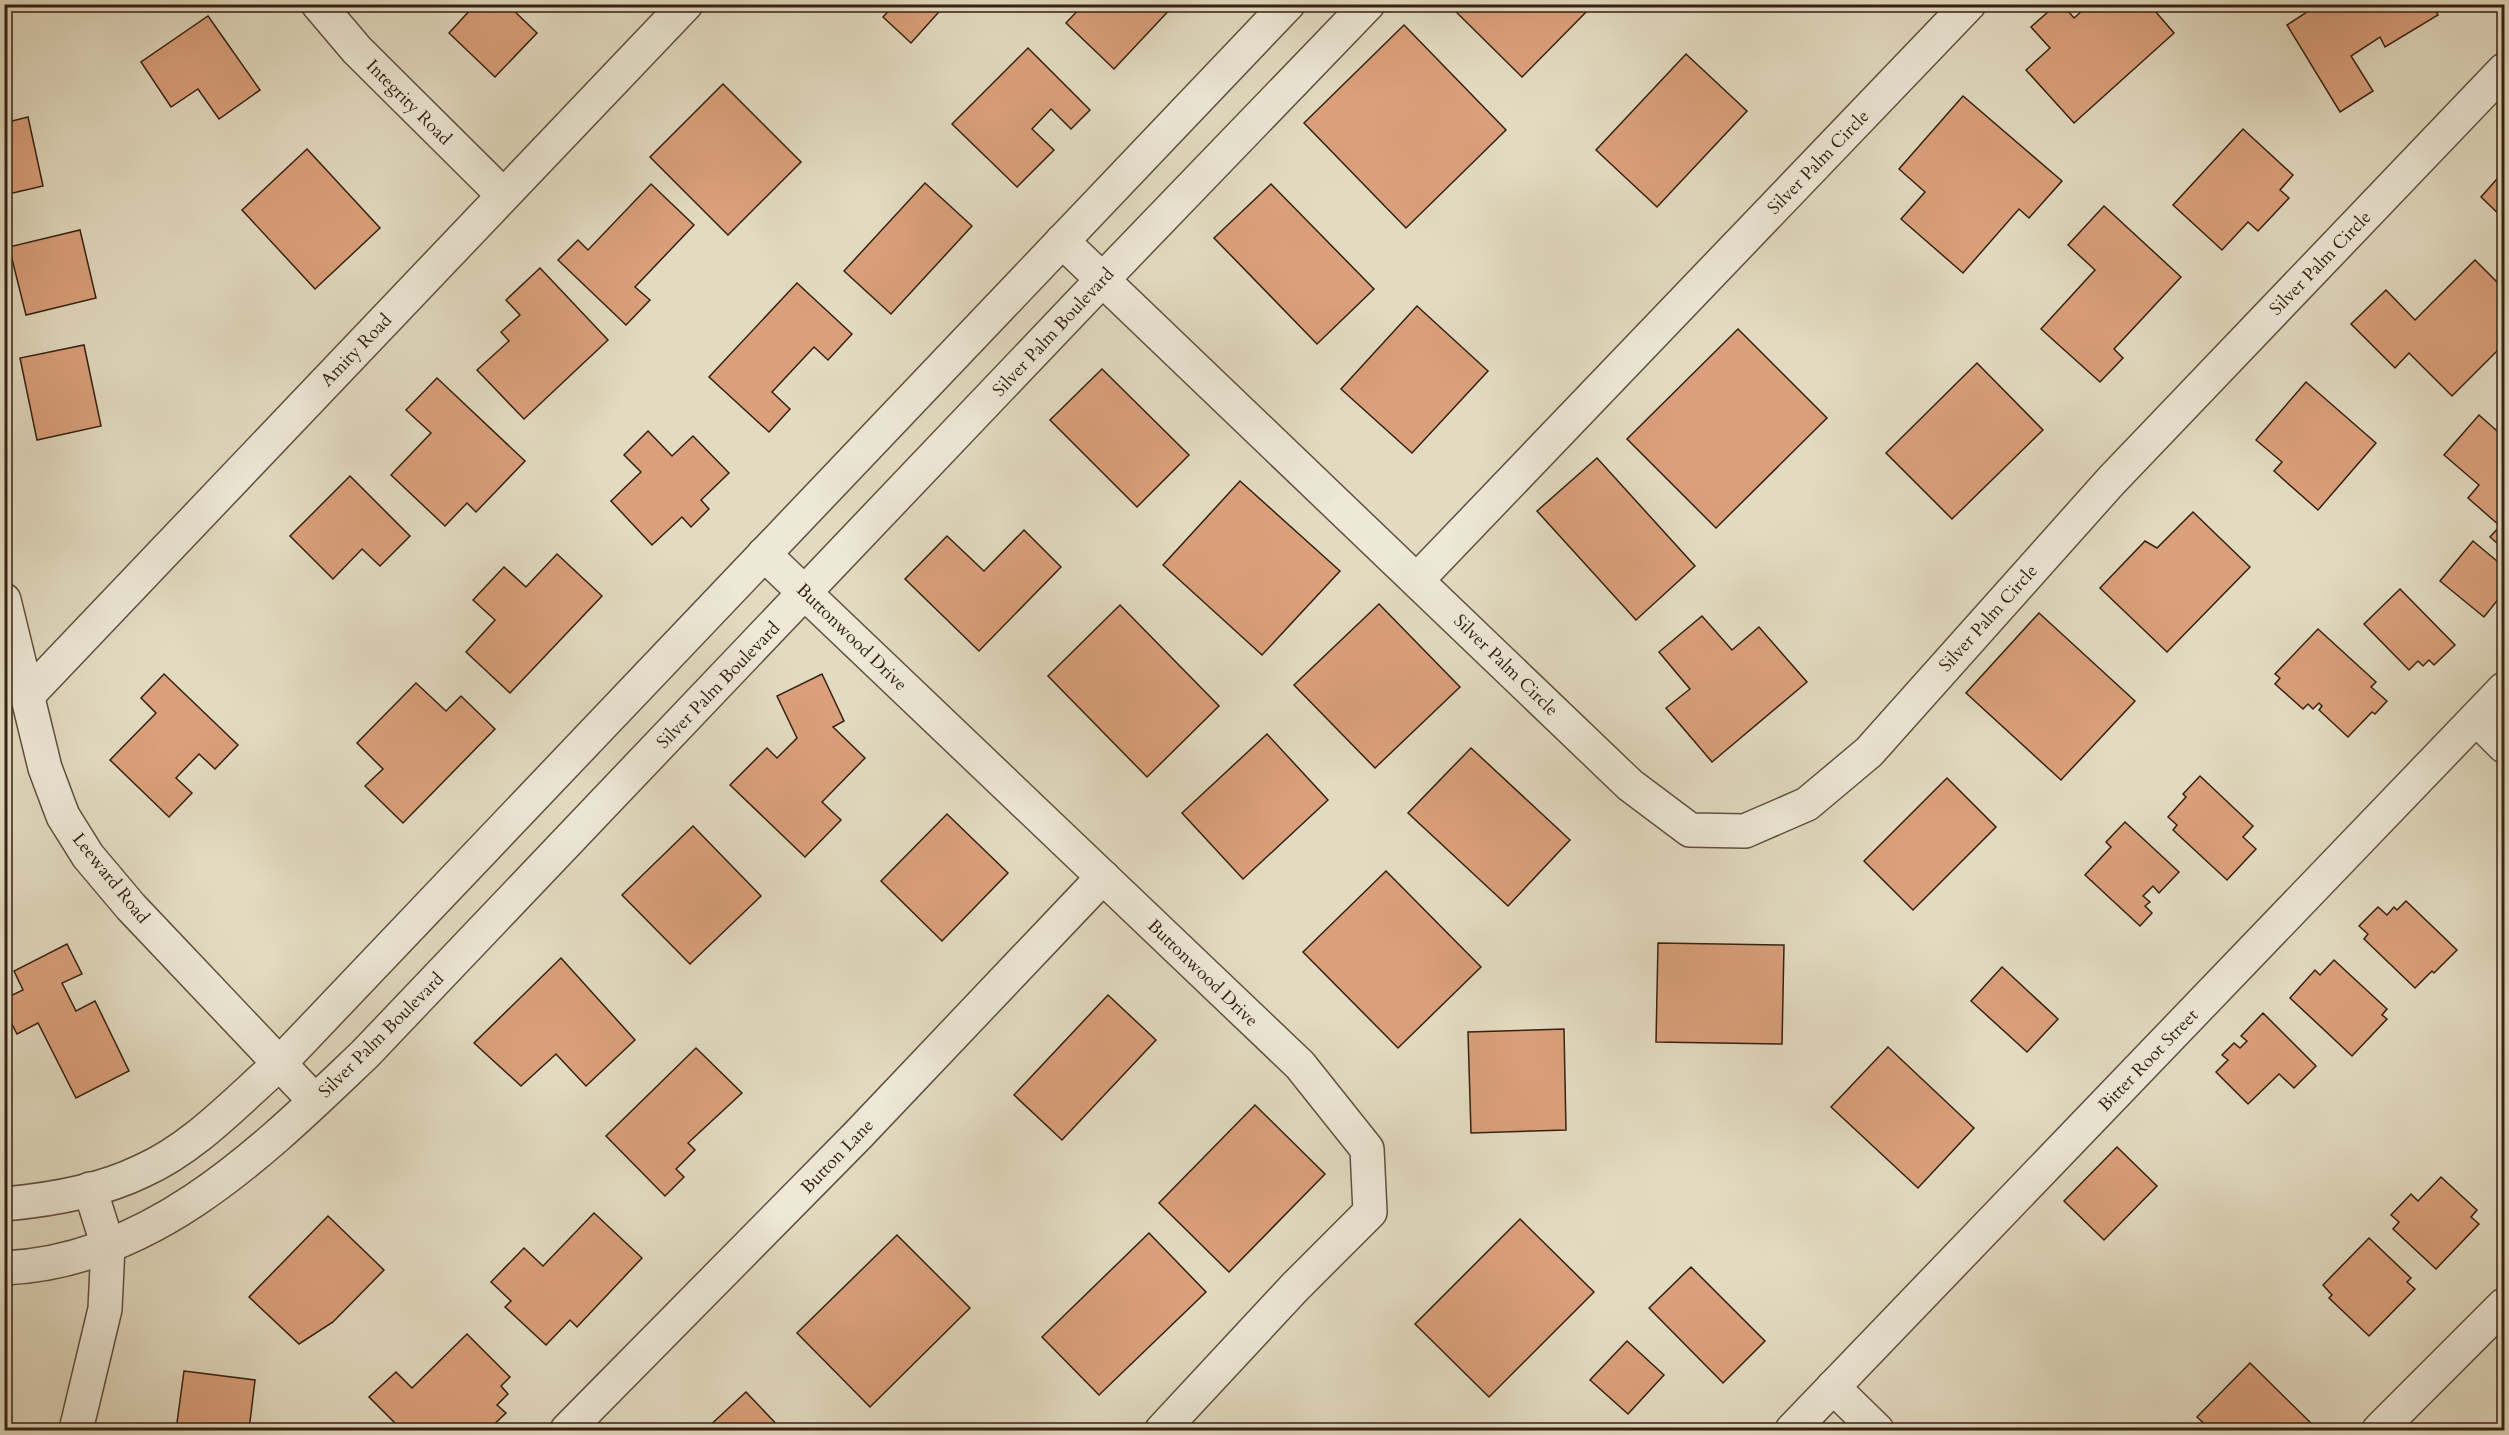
<svg xmlns="http://www.w3.org/2000/svg" width="2509" height="1435" viewBox="0 0 2509 1435" font-family="Cardo,serif">
<rect width="100%" height="100%" fill="#e3dbc1"/>
<filter id="stains"><feTurbulence type="fractalNoise" baseFrequency=".00333" numOctaves="4"/><feColorMatrix values="0 0 0 0 .2 0 0 0 0 .09 0 0 0 0 .02 0 0 0 .5 -.17"/></filter>
<radialGradient id="worn" r=".72"><stop offset=".6" stop-color="#630" stop-opacity="0"/><stop offset="1" stop-color="#630" stop-opacity=".3"/></radialGradient>
<g fill="#daa07b" stroke="#352112" stroke-width="1.5">
<path d="M468,4H507L537,33L495,77L449,33L472,8Z"/>
<path d="M895,4H946L911,43L883,17Z"/>
<path d="M1084,4H1175L1114,69L1066,23Z"/>
<path d="M1453,4H1594L1522,77L1451,7Z"/>
<path d="M2057,4H2062L2074,18L2090,4H2149L2174,33L2074,123L2026,70L2050,48L2031,27Z"/>
<path d="M2319,4H2432L2438,15L2385,47L2380,37L2351,56L2373,91L2340,112L2287,25Z"/>
<path d="M208,16L260,90L219,119L198,89L171,107L141,62Z"/>
<path d="M1404,25L1506,130L1406,228L1304,123Z"/>
<path d="M1028,48L1090,110L1071,129L1051,109L1032,129L1054,150L1017,187L952,124Z"/>
<path d="M1686,54L1747,111L1657,207L1596,150Z"/>
<path d="M723,84L801,162L728,235L650,157Z"/>
<path d="M1963,96L2062,181L2029,218L2019,209L1963,273L1901,219L1925,192L1899,169Z"/>
<path d="M28,117L43,186L4,195V123Z"/>
<path d="M2243,129L2293,175L2280,190L2289,198L2258,231L2248,222L2222,250L2173,205Z"/>
<path d="M307,149L380,228L315,289L242,210Z"/>
<path d="M2504,171V219L2481,197Z"/>
<path d="M925,183L972,226L891,314L844,271Z"/>
<path d="M651,184L694,225L635,287L650,300L626,325L558,260L578,240L588,250Z"/>
<path d="M1271,184L1374,289L1317,344L1214,238Z"/>
<path d="M2104,206L2181,277L2114,349L2123,358L2100,382L2041,329L2095,270L2068,245Z"/>
<path d="M80,230L96,298L26,315L9,247Z"/>
<path d="M2475,260L2504,289V344L2452,396L2409,353L2395,368L2351,324L2386,290L2415,320Z"/>
<path d="M540,268L608,340L524,419L477,370L509,341L501,332L520,315L506,300Z"/>
<path d="M797,283L852,334L828,360L814,347L772,392L790,409L769,432L709,377Z"/>
<path d="M1417,306L1488,371L1412,453L1341,389Z"/>
<path d="M1738,329L1827,418L1716,528L1627,439Z"/>
<path d="M84,345L101,426L37,440L20,358Z"/>
<path d="M1977,363L2043,430L1952,519L1886,453Z"/>
<path d="M1102,369L1189,455L1137,507L1050,420Z"/>
<path d="M437,378L525,461L476,512L467,503L445,526L391,475L431,433L406,410Z"/>
<path d="M2306,382L2376,443L2318,510L2274,471L2282,462L2256,440Z"/>
<path d="M2479,415L2504,437V549L2490,537L2500,526L2468,498L2479,485L2444,455Z"/>
<path d="M648,431L672,456L693,436L729,473L701,500L709,509L691,527L682,517L652,545L611,501L641,472L624,455Z"/>
<path d="M1597,458L1695,566L1636,620L1537,511Z"/>
<path d="M350,476L410,536L380,566L362,549L333,579L290,536Z"/>
<path d="M1240,481L1340,571L1262,655L1163,565Z"/>
<path d="M2193,512L2250,567L2167,652L2100,588L2145,541L2157,548Z"/>
<path d="M1024,530L1061,567L979,651L905,579L947,536L984,571Z"/>
<path d="M2473,541L2504,567V592L2484,617L2440,581Z"/>
<path d="M557,554L602,596L510,693L466,652L495,620L473,600L504,567L526,587Z"/>
<path d="M2400,589L2455,645L2434,665L2429,660L2423,666L2418,661L2409,670L2364,624Z"/>
<path d="M1379,604L1460,687L1375,768L1294,685Z"/>
<path d="M1120,605L1219,706L1147,777L1048,676Z"/>
<path d="M2039,613L2135,701L2061,780L1966,693Z"/>
<path d="M1702,616L1732,650L1759,627L1807,682L1712,762L1666,708L1690,689L1659,652Z"/>
<path d="M2318,629L2376,682L2371,687L2387,701L2375,714L2372,712L2348,737L2319,710L2322,706L2319,703L2313,709L2308,704L2303,709L2275,684L2280,678L2275,674Z"/>
<path d="M164,674L238,745L215,769L199,754L176,778L192,793L169,817L110,760L156,713L141,698Z"/>
<path d="M822,674L844,721L833,727L865,758L822,802L841,820L805,857L730,785L767,748L777,758L797,738L777,696Z"/>
<path d="M416,683L446,711L461,696L495,729L403,823L365,786L383,769L357,743Z"/>
<path d="M1267,734L1328,800L1243,879L1182,813Z"/>
<path d="M1471,748L1570,840L1508,906L1408,813Z"/>
<path d="M2200,776L2253,826L2243,837L2256,849L2227,880L2173,830L2177,825L2168,817L2186,797L2183,794Z"/>
<path d="M1947,778L1996,827L1913,910L1864,861Z"/>
<path d="M947,814L1008,873L942,941L881,881Z"/>
<path d="M2125,822L2179,872L2159,893L2153,886L2143,896L2150,902L2145,906L2152,913L2140,926L2085,875L2111,847L2106,842Z"/>
<path d="M693,826L761,896L690,964L622,895Z"/>
<path d="M1386,871L1481,967L1398,1048L1303,952Z"/>
<path d="M2406,901L2457,950L2434,973L2432,971L2415,988L2364,939L2368,934L2359,926L2378,907L2387,915L2394,907L2397,910Z"/>
<path d="M1658,943L1784,945L1782,1044L1656,1042Z"/>
<path d="M67,944L82,974L62,983L76,1011L95,1001L129,1071L76,1098L38,1023L17,1034L4,1009V999L23,990L14,971Z"/>
<path d="M561,958L635,1040L586,1086L556,1054L521,1086L474,1043Z"/>
<path d="M2334,960L2387,1009L2382,1015L2387,1019L2352,1056L2290,998L2315,970L2320,975Z"/>
<path d="M2002,967L2058,1019L2027,1052L1971,1001Z"/>
<path d="M1108,995L1156,1040L1062,1140L1014,1095Z"/>
<path d="M2263,1013L2316,1066L2294,1088L2279,1074L2248,1104L2216,1072L2228,1060L2222,1055L2234,1043L2240,1048L2247,1041L2241,1036Z"/>
<path d="M1564,1029L1566,1130L1471,1133L1468,1032Z"/>
<path d="M1888,1047L1974,1128L1918,1188L1831,1107Z"/>
<path d="M696,1048L742,1093L688,1143L695,1150L676,1169L684,1177L665,1196L606,1136Z"/>
<path d="M4,1064L10,1091L4,1092Z"/>
<path d="M1255,1105L1325,1174L1229,1272L1159,1203Z"/>
<path d="M2117,1147L2157,1186L2104,1240L2064,1201Z"/>
<path d="M2441,1177L2477,1210L2471,1217L2479,1224L2436,1269L2393,1229L2399,1222L2391,1215L2411,1194L2418,1201Z"/>
<path d="M594,1213L642,1258L577,1327L570,1320L546,1345L505,1307L511,1301L491,1282L524,1248L543,1266Z"/>
<path d="M328,1216L384,1270L333,1322L299,1344L249,1297Z"/>
<path d="M1520,1219L1594,1292L1489,1397L1415,1324Z"/>
<path d="M1149,1233L1206,1292L1099,1395L1042,1337Z"/>
<path d="M897,1235L970,1308L870,1407L797,1333Z"/>
<path d="M2369,1238L2411,1278L2407,1282L2415,1289L2369,1336L2329,1298L2332,1295L2323,1285Z"/>
<path d="M1691,1267L1765,1341L1723,1383L1649,1308Z"/>
<path d="M467,1334L510,1377L501,1386L508,1394L497,1405L506,1413L488,1430H402L369,1397L396,1372L412,1388Z"/>
<path d="M1627,1341L1664,1375L1628,1414L1590,1380Z"/>
<path d="M2250,1363L2318,1430H2211L2197,1417Z"/>
<path d="M184,1371L255,1380L249,1430H176Z"/>
<path d="M746,1392L782,1430H705Z"/>
</g>
<g fill="none" stroke-linecap="round" stroke-linejoin="round">
<defs>
<g id="street">
<path d="M318,4L357,50L503,195"/>
<path d="M1062,241L1630,785L1690,830L1745,831L1807,804L1869,752L2111,481L2504,70"/>
<path d="M764,554L1300,1065L1367,1149L1370,1212L1295,1287L1162,1430"/>
<path d="M1418,579L1969,4"/>
<path d="M4,600L45,768L63,816L88,856L131,907L315,1101"/>
<path d="M27,696L686,4"/>
<path d="M2477,719L2504,746"/>
<path d="M4,1204C50,1200 101,1191 142,1171C194,1148 236,1102 278,1065L1288,4"/>
<path d="M4,1268C153,1262 264,1150 365,1054L1103,279L1368,4"/>
<path d="M1833,1387L1877,1430"/>
<path d="M76,1430L105,1309L108,1246L90,1189"/>
<path d="M567,1430L858,1135L1103,877"/>
<path d="M1792,1430L2504,689"/>
<path d="M2379,1430L2504,1305"/>
</g>
</defs>
<use href="#street" stroke="#60503e" stroke-width="36"/>
<use href="#street" stroke="#ede8d7" stroke-width="33"/>
</g>
<g text-anchor="middle" stroke-width="5" stroke-linejoin="round" paint-order="stroke">
<g font-size="18" fill="#352112" stroke="#ede8d7">
<text transform="translate(409 102) rotate(45)" y="6">Integrity Road</text>
<text transform="translate(1818 162) rotate(-46)" y="6">Silver Palm Circle</text>
<text transform="translate(2320 263) rotate(-46)" y="6">Silver Palm Circle</text>
<text transform="translate(1053 332) rotate(-47)" y="6">Silver Palm Boulevard</text>
<text transform="translate(356 350) rotate(-46)" y="6">Amity Road</text>
<text transform="translate(1988 618) rotate(-48)" y="6">Silver Palm Circle</text>
<text transform="translate(852 637) rotate(44)" y="6">Buttonwood Drive</text>
<text transform="translate(1506 665) rotate(44)" y="6">Silver Palm Circle</text>
<text transform="translate(718 685) rotate(-46)" y="6">Silver Palm Boulevard</text>
<text transform="translate(111 878) rotate(51)" y="6">Leeward Road</text>
<text transform="translate(1203 973) rotate(44)" y="6">Buttonwood Drive</text>
<text transform="translate(381 1035) rotate(-45)" y="6">Silver Palm Boulevard</text>
<text transform="translate(2148 1060) rotate(-46)" y="6">Bitter Root Street</text>
<text transform="translate(837 1156) rotate(-46)" y="6">Button Lane</text>
</g>
</g>
<rect width="2509" height="1435" fill="none" stroke="#e3dbc1" stroke-width="24"/>
<rect x="6" y="6" width="2497" height="1423" fill="none" stroke="#352112" stroke-width="3"/>
<rect x="12" y="12" width="2485" height="1411" fill="none" stroke="#352112" stroke-width="1.5"/>
<rect width="100%" height="100%" filter="url(#stains)"/>
<rect width="100%" height="100%" fill="url(#worn)"/>
</svg>
